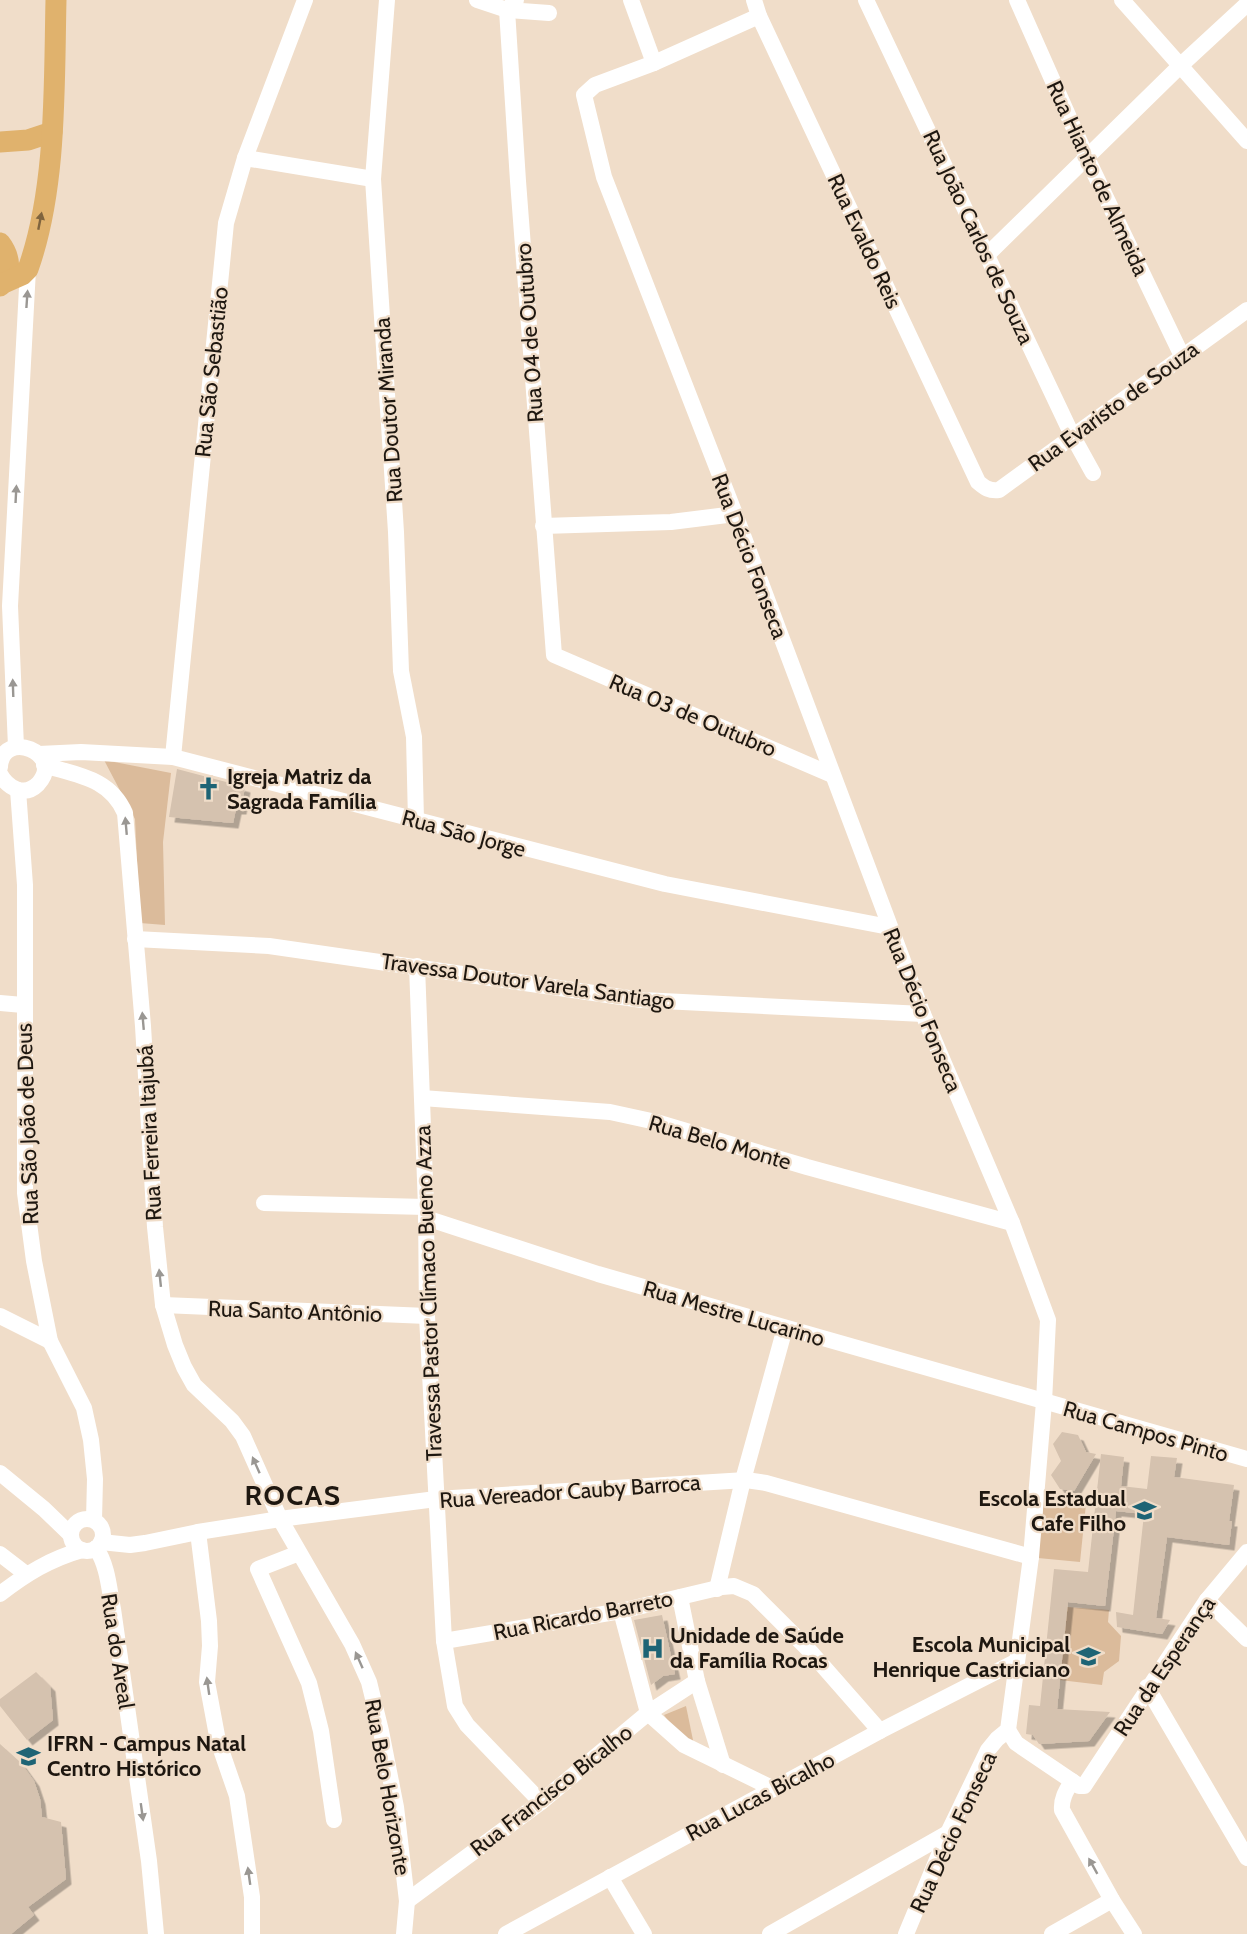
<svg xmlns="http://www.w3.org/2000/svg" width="1247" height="1934" viewBox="0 0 1247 1934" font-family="Cabin,sans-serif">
<defs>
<filter id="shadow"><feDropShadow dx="5.5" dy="5.5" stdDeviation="0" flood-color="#0004"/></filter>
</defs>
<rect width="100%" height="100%" fill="#f0ddc9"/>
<g fill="#dbbb9b">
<path d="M104,760L171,773L163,842L165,925L140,923L135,819Z"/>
<path d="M1044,1499L1086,1504L1080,1562L1038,1558Z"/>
<path d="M1067,1607L1109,1610L1108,1622L1121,1636L1119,1661L1104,1672L1102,1685L1060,1680Z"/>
<path d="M686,1706L694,1745L684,1743L664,1715Z"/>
</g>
<g fill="#d5c2af" filter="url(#shadow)">
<path d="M177,769L245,787L241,809H236L233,823L169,817Z"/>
<path d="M1062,1432L1078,1435L1086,1452L1096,1454L1074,1491L1060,1489L1051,1475L1061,1461L1053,1444Z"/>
<path d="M1101,1454L1124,1457L1121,1486L1147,1489L1151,1456L1177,1458L1174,1477L1234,1485L1229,1521H1232L1229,1545L1167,1537L1156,1618L1170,1620L1162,1634L1117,1627L1116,1612L1133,1615L1144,1514L1116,1511L1105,1606L1068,1602L1057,1709L1110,1712L1089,1741L1039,1744L1033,1735L1026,1734L1029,1705L1040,1706L1054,1569L1088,1572Z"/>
<path d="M662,1615L675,1674L663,1676L651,1685L634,1620Z"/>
<path d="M36,1672L50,1686L53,1720L27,1740L0,1706V1699Z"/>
<path d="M0,1744L21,1763L34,1781L40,1799L42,1817L61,1822L66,1879L28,1907L34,1915L11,1934H0Z"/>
</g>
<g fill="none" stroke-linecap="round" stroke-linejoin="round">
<g stroke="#fff" stroke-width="16">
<path d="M387,0L373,179L396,532L401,671L414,737L416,820"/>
<path d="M477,0L507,10L549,13"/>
<path d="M516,0L507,10L518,181L554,655L832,775"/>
<path d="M631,0L654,63"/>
<path d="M754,0L759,16L978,482C985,488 989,491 999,490L1247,310"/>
<path d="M866,0L1072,435L1093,473"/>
<path d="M1017,0L1087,158L1182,356"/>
<path d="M1122,0L1247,141"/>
<path d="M759,16L654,63L595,85L584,95L604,177L735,514L923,1014L1012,1223L1048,1320L1044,1402L1031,1557L1008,1730L997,1739L988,1750L948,1833L906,1934"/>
<path d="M245,158L373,179"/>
<path d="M987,255L1181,65L1247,4"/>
<path d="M543,526L671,522L735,514"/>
<path d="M16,747L10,606L28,269"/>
<path d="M39,754L81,752L173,757L665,884L889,927"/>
<path d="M173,757L226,223L245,158L305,0"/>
<path d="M44,765C77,775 110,778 125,813L143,1026L155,1227L163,1305L175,1345L184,1367L194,1385L232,1421L243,1436L280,1519L352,1644L369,1682L381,1731L396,1807L407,1901L404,1934"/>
<path d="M0,767C2,728 66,753 38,784C24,798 7,787 0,774"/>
<path d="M18,790L25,885V1193L34,1261L50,1341L84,1408L91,1440L95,1479L94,1520"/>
<path d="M135,939L269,946L642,1000L923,1014"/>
<path d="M417,966L426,1207L427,1316L444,1641L455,1706L467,1725L541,1802"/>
<path d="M0,1003L23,1005"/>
<path d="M422,1098L610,1112L656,1122L807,1167L1012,1223"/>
<path d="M264,1203L426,1207"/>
<path d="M426,1218L598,1274L1247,1459"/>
<path d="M163,1305L427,1316"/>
<path d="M0,1316L50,1341"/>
<path d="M0,1473L44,1509L71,1535"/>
<circle cx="87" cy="1535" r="16"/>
<path d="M198,1532L209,1621L210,1646L207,1682L218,1741L237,1796L252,1897V1934"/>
<path d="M101,1542L130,1545L145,1543L198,1532L280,1519L436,1499L746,1480L766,1483L1031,1557"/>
<path d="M96,1548C108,1566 109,1589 113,1609L149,1861L156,1934"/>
<path d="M299,1553L258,1569L309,1683L321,1731L334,1820"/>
<path d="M0,1554L26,1574"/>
<path d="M717,1589L743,1480L785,1328"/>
<path d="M0,1594C26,1574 50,1559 82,1550"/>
<path d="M680,1597L697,1681L723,1765"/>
<path d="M1207,1600L1247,1639"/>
<path d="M621,1611L648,1713L684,1745L774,1789"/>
<path d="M444,1641L621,1611L722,1587L734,1586L753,1594L808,1649L880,1731"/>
<path d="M1147,1687L1247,1858"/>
<path d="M1008,1730L1016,1743L1072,1781L1079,1786H1084L1207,1600L1247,1552"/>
<path d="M1072,1781C1066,1791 1061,1799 1062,1810L1112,1900L1134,1934"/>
<path d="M610,1877L644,1934"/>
<path d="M407,1901L541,1802L648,1713L697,1681"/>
<path d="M506,1934L880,1731L1017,1661"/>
<path d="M770,1934L948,1833"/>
<path d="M1052,1934L1112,1900"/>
</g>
<g stroke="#e0b26d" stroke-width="21">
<path d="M0,142L28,140L52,132"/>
<path d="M0,243C10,256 13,274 0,286"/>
<path d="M4,283L22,275L28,269C57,188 54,85 56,0"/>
</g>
</g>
<defs><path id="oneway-solid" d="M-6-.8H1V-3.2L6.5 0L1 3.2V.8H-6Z" transform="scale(1.5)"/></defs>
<use fill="#7f643e" href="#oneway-solid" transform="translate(40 221) rotate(-79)"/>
<g fill="#9a9793">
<use href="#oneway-solid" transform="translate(27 299) rotate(-86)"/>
<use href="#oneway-solid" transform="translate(16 494) rotate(-87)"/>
<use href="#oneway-solid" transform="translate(13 688) rotate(-92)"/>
<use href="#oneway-solid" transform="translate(126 826) rotate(-95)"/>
<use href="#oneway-solid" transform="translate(143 1021) rotate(-95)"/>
<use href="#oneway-solid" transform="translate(160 1278) rotate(-96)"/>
<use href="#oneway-solid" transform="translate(256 1465) rotate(-114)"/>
<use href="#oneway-solid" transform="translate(359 1660) rotate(-114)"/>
<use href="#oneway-solid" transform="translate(208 1686) rotate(-98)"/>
<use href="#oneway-solid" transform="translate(142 1812) rotate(82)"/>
<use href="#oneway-solid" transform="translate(1093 1866) rotate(-119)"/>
<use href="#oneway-solid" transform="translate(249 1876) rotate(-98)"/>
</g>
<defs>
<symbol id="church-bare" viewBox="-9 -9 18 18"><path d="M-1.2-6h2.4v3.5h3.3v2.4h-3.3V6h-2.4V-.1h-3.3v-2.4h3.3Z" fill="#1e6475" stroke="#f0ddc9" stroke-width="2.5" paint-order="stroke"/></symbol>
<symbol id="school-bare" viewBox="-9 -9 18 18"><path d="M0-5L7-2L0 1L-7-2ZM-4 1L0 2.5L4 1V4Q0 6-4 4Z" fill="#1e6475" stroke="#f0ddc9" stroke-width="2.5" paint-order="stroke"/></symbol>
<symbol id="hospital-bare" viewBox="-9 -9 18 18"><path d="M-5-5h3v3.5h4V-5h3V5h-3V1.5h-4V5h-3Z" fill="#1e6475" stroke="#f0ddc9" stroke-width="2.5" paint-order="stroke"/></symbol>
<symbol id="university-bare" viewBox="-9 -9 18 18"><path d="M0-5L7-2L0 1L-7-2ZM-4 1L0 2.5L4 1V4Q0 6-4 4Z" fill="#1e6475" stroke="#f0ddc9" stroke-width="2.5" paint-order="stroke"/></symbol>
</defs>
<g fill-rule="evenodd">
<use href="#church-bare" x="192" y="772" width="33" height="33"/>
<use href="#school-bare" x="1128" y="1494" width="33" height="33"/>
<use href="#hospital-bare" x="636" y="1632" width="33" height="33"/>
<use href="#school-bare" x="1072" y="1640" width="33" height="33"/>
<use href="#university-bare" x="12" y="1740" width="33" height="33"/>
</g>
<g text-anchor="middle" stroke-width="4.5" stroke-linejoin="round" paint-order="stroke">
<g font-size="22" fill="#1e1710" stroke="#f0ddc9">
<text transform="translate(1098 178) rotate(65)" y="8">Rua Hianto de Almeida</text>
<text transform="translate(979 237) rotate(65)" y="8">Rua João Carlos de Souza</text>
<text transform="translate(865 241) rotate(65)" y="8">Rua Evaldo Reis</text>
<text transform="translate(529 333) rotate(-94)" y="8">Rua 04 de Outubro</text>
<text transform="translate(211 372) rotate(-84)" y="8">Rua São Sebastião</text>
<text transform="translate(1113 406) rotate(-36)" y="8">Rua Evaristo de Souza</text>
<text transform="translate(388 410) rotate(-94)" y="8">Rua Doutor Miranda</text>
<text transform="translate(750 556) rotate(69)" y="8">Rua Décio Fonseca</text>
<text transform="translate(693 715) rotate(23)" y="8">Rua 03 de Outubro</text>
<text transform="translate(464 833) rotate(15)" y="8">Rua São Jorge</text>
<text transform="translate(528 981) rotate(8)" y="8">Travessa Doutor Varela Santiago</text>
<text transform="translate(923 1010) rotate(68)" y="8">Rua Décio Fonseca</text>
<text transform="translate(27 1124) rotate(-92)" y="8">Rua São João de Deus</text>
<text transform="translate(149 1133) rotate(-93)" y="8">Rua Ferreira Itajubá</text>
<text transform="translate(720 1142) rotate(16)" y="8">Rua Belo Monte</text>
<text transform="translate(428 1293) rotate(-92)" y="8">Travessa Pastor Clímaco Bueno Azza</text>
<text transform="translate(295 1311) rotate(2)" y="8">Rua Santo Antônio</text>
<text transform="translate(734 1313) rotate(16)" y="8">Rua Mestre Lucarino</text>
<text transform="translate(1146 1431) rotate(16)" y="8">Rua Campos Pinto</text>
<text transform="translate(570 1491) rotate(-4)" y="8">Rua Vereador Cauby Barroca</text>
<text transform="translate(583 1615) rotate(-11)" y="8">Rua Ricardo Barreto</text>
<text transform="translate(118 1651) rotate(81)" y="8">Rua do Areal</text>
<text transform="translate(1164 1666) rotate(-56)" y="8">Rua da Esperança</text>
<text transform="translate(388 1787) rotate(80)" y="8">Rua Belo Horizonte</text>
<text transform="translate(551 1790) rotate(-38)" y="8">Rua Francisco Bicalho</text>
<text transform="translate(760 1796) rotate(-28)" y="8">Rua Lucas Bicalho</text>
<text transform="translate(953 1832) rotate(-65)" y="8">Rua Décio Fonseca</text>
</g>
<g font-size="22" font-weight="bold" fill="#1e1710" stroke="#f0ddc9" text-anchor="start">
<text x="227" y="784">Igreja Matriz da<tspan x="227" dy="25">Sagrada Família</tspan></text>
<text x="1126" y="1506" text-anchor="end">Escola Estadual<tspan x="1126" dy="25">Cafe Filho</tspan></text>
<text x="670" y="1643">Unidade de Saúde<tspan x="670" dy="25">da Família Rocas</tspan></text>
<text x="1070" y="1652" text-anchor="end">Escola Municipal<tspan x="1070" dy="25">Henrique Castriciano</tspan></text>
<text x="47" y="1751">IFRN - Campus Natal<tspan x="47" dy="25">Centro Histórico</tspan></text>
</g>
<g font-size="28" font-weight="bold" letter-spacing="1.5" fill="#1e1710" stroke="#f0ddc9">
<text x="293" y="1505">ROCAS</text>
</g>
</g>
</svg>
